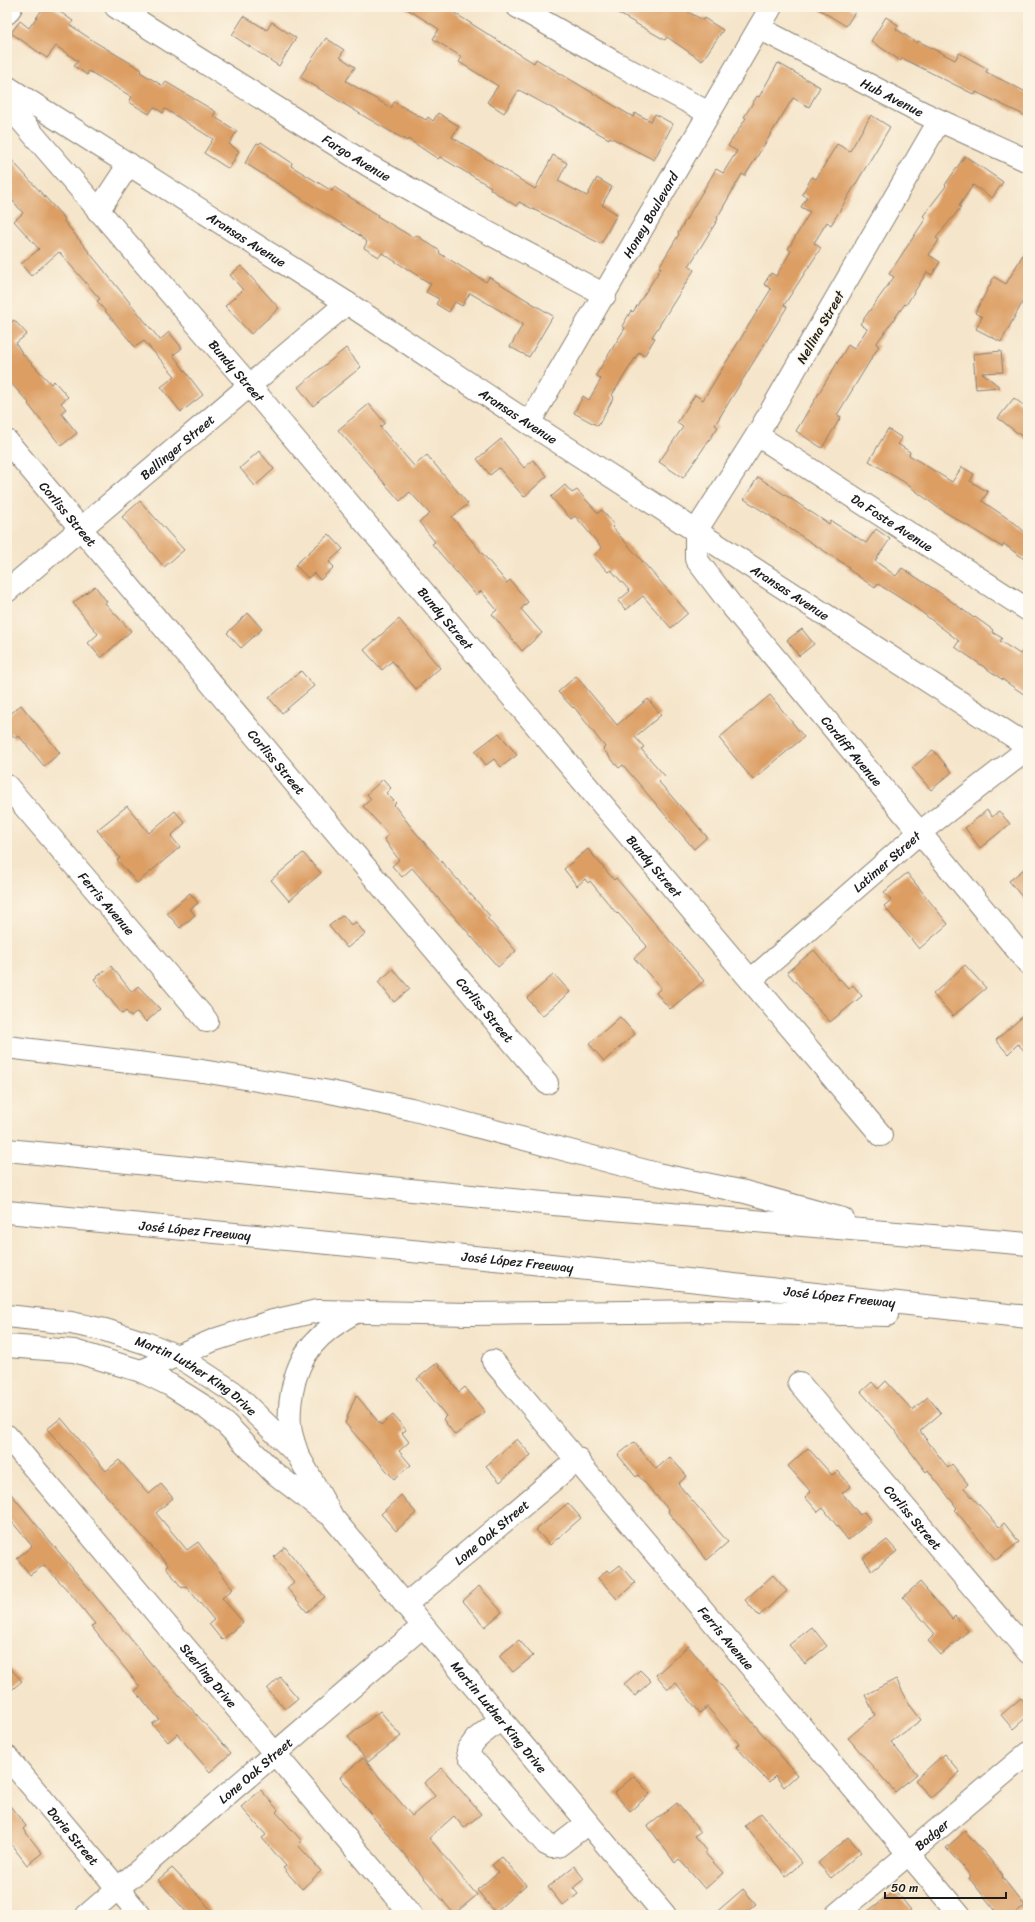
<svg xmlns="http://www.w3.org/2000/svg" width="1035" height="1922" viewBox="0 0 1035 1922" font-family="Sriracha,sans-serif">
<rect width="100%" height="100%" fill="#fcf5e5"/>
<filter id="ink" filterUnits="userSpaceOnUse"><feTurbulence type="fractalNoise" baseFrequency=".025" numOctaves="2"/><feDisplacementMap in="SourceGraphic" scale="8" xChannelSelector="R" yChannelSelector="G"/><feConvolveMatrix kernelMatrix="1 2 1 2 8 2 1 2 1" color-interpolation-filters="sRGB"/></filter>
<filter id="wash" filterUnits="userSpaceOnUse"><feTurbulence type="fractalNoise" baseFrequency=".012" numOctaves="4" result="noise"/><feDisplacementMap in="SourceGraphic" scale="16" xChannelSelector="R" yChannelSelector="G"/><feGaussianBlur stdDeviation="0.9" result="paint"/><feColorMatrix in="noise" values="0 0 0 0 0 0 0 0 0 0 0 0 0 0 0 0 0 1.4 0 .05"/><feComposite in="paint" operator="in"/></filter>
<g filter="url(#wash)">
<rect width="100%" height="100%" fill="#f5e5ca"/>
<g id="blocks">
<g fill="#dc9e64">
<path d="M44,7H53L73,21L70,25L95,42L142,70L140,72L163,86L166,82L216,112L213,116L237,131L229,144L239,151L229,169L204,153L213,139L165,109L163,113L154,107L149,114L129,102L132,97L89,71L87,75L74,66L78,61L56,46L47,58L11,33L20,21L29,28Z"/>
<path d="M404,7H445L516,52L534,63L536,59L633,117L635,113L651,121L655,114L673,124L654,160L610,137L609,139L519,90L504,113L487,102L498,86L459,62L462,57L433,39L439,29Z"/>
<path d="M607,7H679L703,20L704,18L723,30L702,61L667,37L665,40Z"/>
<path d="M815,7H848L855,12L846,26Z"/>
<path d="M244,16L267,30L272,22L296,38L279,66L232,35Z"/>
<path d="M886,17L898,25L896,29L917,43L918,41L955,60L959,53L988,69L986,72L1028,93V117L976,92L975,95L902,58L901,61L871,41Z"/>
<path d="M326,38L344,50L340,57L355,67L346,81L391,108L394,102L426,120L428,117L433,121L438,113L459,126L452,137L535,189L553,155L567,163L558,181L587,196L597,178L612,187L602,205L617,214L601,244L519,202L516,206L490,189L491,187L440,157L438,159L408,139L407,141L367,118L300,77Z"/>
<path d="M778,63L820,87L809,107L793,98L745,176L742,174L717,218L718,219L689,266L694,270L652,337L655,338L644,356L639,352L612,395L614,397L598,426L574,413L583,396L589,400L601,379L596,375L625,328L622,326L631,311L633,312L661,268L659,267L679,234L678,233L716,169L723,173L737,151L728,146L746,118L744,117L757,96L759,97Z"/>
<path d="M871,115L890,127L831,225L827,222L814,243L821,248L784,305L787,307L715,425L718,427L683,478L659,462L683,427L677,423L695,395L703,400L771,289L764,284L771,273L776,276L791,251L788,249L810,212L801,207L807,197L802,194L812,177L816,179L837,144L850,151Z"/>
<path d="M261,142L292,163L291,166L332,191L334,187L378,215L377,216L414,238L416,235L440,251L439,253L486,282L489,277L553,316L529,357L510,347L523,324L470,293L462,306L455,302L449,312L436,304L439,299L426,292L431,284L382,253L379,257L364,248L367,242L359,235L245,163L257,143L259,144Z"/>
<path d="M7,155L65,219L64,221L160,340L169,332L182,348L173,355L203,395L181,412L161,387L175,376L144,341L135,347L97,301L100,299L59,252L31,276L21,264L39,249L14,221L23,213L7,194Z"/>
<path d="M965,156L1003,182L992,198L973,185L959,206L961,207L936,238L939,240L929,255L940,262L932,275L927,272L906,305L905,304L876,344L879,346L837,415L841,417L822,448L796,431L848,345L854,349L867,329L860,324L894,277L889,274L926,218L923,216L946,186L945,185Z"/>
<path d="M1028,246V292L1001,342L976,329L982,317L975,313L994,277L1006,284Z"/>
<path d="M241,266L279,308L251,334L225,306L243,290L230,275Z"/>
<path d="M14,320L27,334L16,343L22,353L51,384L54,381L68,397L61,403L66,409L61,413L77,433L61,446L28,404L29,403L7,379V326Z"/>
<path d="M346,348L361,367L313,406L298,387Z"/>
<path d="M1001,351L1003,372L982,373L1000,387L976,389L973,354Z"/>
<path d="M1014,398L1028,409V441L998,418Z"/>
<path d="M369,404L385,423L380,427L414,466L427,455L468,504L452,517L507,583L510,580L528,602L521,609L542,633L522,651L492,614L497,610L481,591L476,595L432,544L435,542L419,522L430,514L410,492L400,501L338,430Z"/>
<path d="M888,429L902,438L898,444L910,452L909,455L952,482L962,467L974,474L970,481L988,492L982,501L1016,524L1028,535V562L1004,544L1002,547L937,507L904,482L869,461Z"/>
<path d="M501,439L524,468L533,460L547,476L524,497L499,468L490,475L477,459Z"/>
<path d="M259,451L274,469L255,486L240,468Z"/>
<path d="M758,477L829,524L831,521L866,543L876,529L890,539L875,561L896,576L902,568L940,593L974,618L975,617L993,630L992,632L1002,638L1000,641L1020,654L1028,643V697L955,647L959,641L916,608L878,584L875,588L848,569L849,567L744,499Z"/>
<path d="M565,485L572,493L577,490L598,513L602,510L614,525L612,527L688,613L671,628L643,596L626,610L618,601L630,591L611,570L608,572L593,556L602,548L575,516L571,519L551,497Z"/>
<path d="M140,501L184,550L164,567L122,517Z"/>
<path d="M329,534L343,549L329,562L334,567L320,580L314,573L308,578L295,565Z"/>
<path d="M95,586L107,602L105,603L131,631L101,658L88,643L98,634L73,603Z"/>
<path d="M248,613L262,629L241,648L227,633Z"/>
<path d="M399,619L440,668L416,689L392,661L382,670L364,650Z"/>
<path d="M802,629L814,644L799,656L787,640Z"/>
<path d="M301,671L314,686L282,713L269,698Z"/>
<path d="M576,676L617,725L648,699L661,715L635,737L644,747L641,749L665,776L659,782L707,837L694,849L623,765L619,768L603,749L605,747L574,707L573,708L558,692Z"/>
<path d="M770,695L804,737L753,780L719,738Z"/>
<path d="M21,705L60,753L44,766L19,736L15,738L7,729V717Z"/>
<path d="M499,733L517,755L501,767L494,759L486,765L475,751Z"/>
<path d="M933,750L952,772L931,790L912,768Z"/>
<path d="M383,779L391,788L386,793L396,803L394,805L415,832L490,916L487,918L516,951L498,967L412,868L402,877L392,866L399,860L384,839L389,835L363,806L371,799L367,794Z"/>
<path d="M127,806L149,833L175,811L185,823L171,836L180,847L137,883L117,860L120,858L97,830Z"/>
<path d="M987,810L992,817L999,811L1010,824L980,848L965,828Z"/>
<path d="M588,849L614,880L616,878L704,981L670,1009L656,993L661,988L634,958L647,946L618,913L617,914L590,881L588,883L585,879L577,886L564,869Z"/>
<path d="M303,853L321,873L289,901L271,880Z"/>
<path d="M1028,866V904L1009,881Z"/>
<path d="M907,873L948,924L919,949L884,906L891,900L884,892Z"/>
<path d="M190,893L198,903L190,909L195,915L180,928L167,913Z"/>
<path d="M343,915L351,925L356,922L365,934L347,948L329,926Z"/>
<path d="M814,950L839,980L840,979L849,989L853,985L862,996L830,1022L787,972Z"/>
<path d="M965,965L986,988L953,1016L933,994Z"/>
<path d="M111,966L132,992L138,986L160,1009L146,1022L137,1012L131,1017L126,1011L122,1014L94,979Z"/>
<path d="M393,969L410,989L394,1002L378,982Z"/>
<path d="M554,974L570,992L542,1016L527,998Z"/>
<path d="M1028,1012V1055L1018,1044L1008,1054L996,1040Z"/>
<path d="M620,1017L635,1034L604,1061L589,1044Z"/>
<path d="M437,1363L459,1392L465,1387L485,1412L455,1435L443,1419L446,1416L417,1379Z"/>
<path d="M886,1381L912,1410L928,1397L941,1413L920,1431L948,1468L952,1464L968,1484L964,1488L999,1527L1004,1523L1019,1542L996,1560L955,1510L957,1508L928,1470L926,1472L892,1427L861,1392L872,1382L878,1389Z"/>
<path d="M356,1395L381,1425L393,1415L406,1430L402,1433L409,1442L399,1451L411,1465L394,1479L345,1423Z"/>
<path d="M61,1418L106,1471L119,1460L149,1494L161,1484L173,1498L156,1513L187,1550L198,1542L233,1589L222,1598L243,1622L222,1640L209,1624L214,1620L186,1586L182,1588L166,1567L168,1565L47,1429Z"/>
<path d="M517,1439L531,1455L500,1482L486,1466Z"/>
<path d="M634,1442L656,1469L670,1457L687,1476L678,1484L728,1542L707,1560L668,1512L669,1510L638,1475L636,1477L618,1455Z"/>
<path d="M808,1448L832,1475L838,1471L851,1486L842,1493L860,1515L864,1512L871,1521L848,1540L823,1508L818,1512L805,1497L811,1492L788,1466Z"/>
<path d="M7,1489L153,1666L231,1753L210,1772L177,1734L168,1742L152,1724L159,1719L135,1691L140,1687L91,1626L95,1624L70,1593L44,1565L30,1575L17,1558L32,1546L7,1516Z"/>
<path d="M401,1495L416,1513L396,1531L381,1514Z"/>
<path d="M568,1503L581,1518L550,1545L536,1530Z"/>
<path d="M887,1540L897,1551L872,1571L863,1558Z"/>
<path d="M285,1547L325,1597L307,1612L287,1588L294,1582L274,1557Z"/>
<path d="M620,1565L635,1583L617,1599L598,1578L607,1570L610,1573Z"/>
<path d="M773,1575L787,1591L759,1616L745,1600Z"/>
<path d="M920,1582L952,1619L955,1616L968,1631L941,1655L928,1641L935,1634L903,1597Z"/>
<path d="M479,1586L502,1612L485,1627L463,1601Z"/>
<path d="M812,1627L827,1646L805,1664L789,1645Z"/>
<path d="M519,1640L533,1656L513,1672L499,1656Z"/>
<path d="M688,1646L797,1775L784,1787L775,1776L769,1782L753,1766L736,1746L739,1744L707,1707L700,1713L676,1683L668,1689L656,1675Z"/>
<path d="M7,1665L22,1681L7,1694Z"/>
<path d="M640,1670L651,1681L635,1696L624,1684Z"/>
<path d="M280,1677L298,1698L285,1709L267,1689Z"/>
<path d="M896,1679L910,1705L921,1720L891,1742L917,1774L895,1792L848,1738L875,1715L865,1695Z"/>
<path d="M1021,1698L1028,1706V1716L1013,1729L1001,1715Z"/>
<path d="M380,1711L401,1736L368,1762L348,1737Z"/>
<path d="M944,1754L960,1772L931,1798L915,1780Z"/>
<path d="M363,1758L412,1816L435,1796L424,1783L442,1768L481,1814L464,1828L454,1816L429,1838L477,1895L454,1914L340,1777Z"/>
<path d="M634,1776L650,1794L630,1811L614,1793Z"/>
<path d="M261,1790L278,1810L276,1812L302,1841L298,1845L321,1871L302,1889L283,1868L286,1866L262,1838L266,1835L241,1807Z"/>
<path d="M7,1802L26,1826L23,1829L42,1853L27,1865L7,1839Z"/>
<path d="M677,1803L700,1832L694,1836L707,1852L705,1853L723,1873L705,1889L679,1859L675,1863L648,1826Z"/>
<path d="M761,1813L802,1863L786,1876L745,1826Z"/>
<path d="M965,1831L988,1857L1003,1876L1002,1877L1025,1906L1014,1915H999L969,1878L971,1876L946,1848Z"/>
<path d="M848,1837L861,1852L831,1878L818,1863Z"/>
<path d="M502,1857L526,1885L495,1912L477,1890L498,1872L492,1865Z"/>
<path d="M574,1866L584,1879L573,1888L578,1894L563,1906L548,1887Z"/>
<path d="M172,1868L202,1899L214,1915H189L158,1880Z"/>
<path d="M743,1889L756,1904L743,1915H713Z"/>
<path d="M895,1890L911,1910L904,1915H863Z"/>
</g>
</g>
</g>
<g filter="url(#ink)">
<use href="#blocks" fill-opacity="0" stroke="#888073" stroke-width="1"/>
<g fill="none" stroke-linecap="round" stroke-linejoin="round">
<defs>
<g id="minor">
<path id="s1" d="M116,7L368,165L466,221L605,295"/>
<path d="M518,7L614,62L709,113"/>
<path d="M7,13L11,7"/>
<path id="s2" d="M759,28L923,113L1028,161"/>
<path id="s3" d="M7,87L347,303L529,423L1028,746"/>
<path id="s4" d="M7,104L250,386L881,1135"/>
<path id="s5" d="M939,121L757,435L696,531V559L731,605L1028,963"/>
<path d="M98,211L129,164"/>
<path id="s6" d="M529,423L771,7"/>
<path id="s7" d="M757,435L1028,610"/>
<path id="s8" d="M7,441L547,1083"/>
<path id="s9" d="M7,591L347,303"/>
<path id="s10" d="M7,786L207,1021"/>
<path id="s11" d="M751,980L919,833L1028,749"/>
<path id="s12" d="M493,1361L960,1915"/>
<path id="s13" d="M799,1383L1028,1652"/>
<path id="s14" d="M7,1436L411,1915"/>
<path id="s15" d="M405,1605L578,1459"/>
<path d="M501,1719L476,1739L468,1750L469,1755L546,1844L552,1847L558,1846L588,1823"/>
<path id="s16" d="M7,1757L140,1915"/>
<path id="s17" d="M87,1915L423,1626"/>
<path id="s18" d="M836,1915L1028,1753"/>
</g>
<g id="major">
<path id="s19" d="M7,1316L71,1323L105,1330L146,1343L177,1356L192,1365L233,1392L298,1455L333,1518L665,1915"/>
<path d="M7,1346L74,1351L141,1371L170,1385L205,1407L226,1424L273,1472L325,1512"/>
</g>
<g id="highway">
<path d="M7,1047L202,1071L330,1092L411,1109L657,1174L745,1192L843,1219"/>
<path d="M7,1150L553,1204L1028,1244"/>
<path id="s20" d="M7,1212L505,1260L1028,1317"/>
<path d="M141,1371L214,1340L273,1321L317,1311L470,1314L716,1311L887,1315"/>
<path d="M298,1455C295,1446 291,1436 290,1426C289,1415 290,1403 292,1392C299,1351 320,1332 355,1312"/>
</g>
</defs>
<use href="#minor" stroke="#888073" stroke-width="24"/>
<use href="#major" stroke="#888073" stroke-width="24"/>
<use href="#highway" stroke="#888073" stroke-width="24"/>
<use href="#minor" stroke="#fff" stroke-width="22"/>
<use href="#major" stroke="#fff" stroke-width="22"/>
<use href="#highway" stroke="#fff" stroke-width="22"/>
</g>
</g>
<g text-anchor="middle" stroke-width="3" stroke-linejoin="round" paint-order="stroke">
<g font-size="13" fill="#1c1c1c" stroke="#fcf5e5">
<text dy="5" stroke="none"><textPath href="#s2" startOffset="150">Hub Avenue</textPath></text>
<text dy="5" stroke="none"><textPath href="#s1" startOffset="284">Fargo Avenue</textPath></text>
<text dy="5" stroke="none"><textPath href="#s6" startOffset="241">Honey Boulevard</textPath></text>
<text dy="5" stroke="none"><textPath href="#s3" startOffset="284">Aransas Avenue</textPath></text>
<text transform="translate(820 327) rotate(-60)" y="5">Nellina Street</text>
<text dy="5" stroke="none"><textPath href="#s4" startOffset="352">Bundy Street</textPath></text>
<text dy="5" stroke="none"><textPath href="#s3" startOffset="608">Aransas Avenue</textPath></text>
<text dy="5" stroke="none"><textPath href="#s9" startOffset="223">Bellinger Street</textPath></text>
<text dy="5" stroke="none"><textPath href="#s8" startOffset="95">Corliss Street</textPath></text>
<text dy="5" stroke="none"><textPath href="#s7" startOffset="161">Da Foste Avenue</textPath></text>
<text dy="5" stroke="none"><textPath href="#s3" startOffset="932">Aransas Avenue</textPath></text>
<text dy="5" stroke="none"><textPath href="#s4" startOffset="676">Bundy Street</textPath></text>
<text dy="5" stroke="none"><textPath href="#s5" startOffset="752">Cardiff Avenue</textPath></text>
<text dy="5" stroke="none"><textPath href="#s8" startOffset="419">Corliss Street</textPath></text>
<text dy="5" stroke="none"><textPath href="#s11" startOffset="180">Latimer Street</textPath></text>
<text dy="5" stroke="none"><textPath href="#s4" startOffset="1000">Bundy Street</textPath></text>
<text dy="5" stroke="none"><textPath href="#s10" startOffset="154">Ferris Avenue</textPath></text>
<text dy="5" stroke="none"><textPath href="#s8" startOffset="743">Corliss Street</textPath></text>
<text dy="5" stroke="none"><textPath href="#s20" startOffset="189">José López Freeway</textPath></text>
<text dy="5" stroke="none"><textPath href="#s20" startOffset="513">José López Freeway</textPath></text>
<text dy="5" stroke="none"><textPath href="#s20" startOffset="837">José López Freeway</textPath></text>
<text dy="5" stroke="none"><textPath href="#s19" startOffset="202">Martin Luther King Drive</textPath></text>
<text dy="5" stroke="none"><textPath href="#s13" startOffset="176">Corliss Street</textPath></text>
<text dy="5" stroke="none"><textPath href="#s15" startOffset="113">Lone Oak Street</textPath></text>
<text dy="5" stroke="none"><textPath href="#s12" startOffset="362">Ferris Avenue</textPath></text>
<text dy="5" stroke="none"><textPath href="#s14" startOffset="313">Sterling Drive</textPath></text>
<text dy="5" stroke="none"><textPath href="#s19" startOffset="664">Martin Luther King Drive</textPath></text>
<text dy="5" stroke="none"><textPath href="#s17" startOffset="222">Lone Oak Street</textPath></text>
<text dy="5" stroke="none"><textPath href="#s18" startOffset="125">Badger</textPath></text>
<text dy="5" stroke="none"><textPath href="#s16" startOffset="103">Dorie Street</textPath></text>
</g>
</g>
<rect width="1035" height="1922" fill="none" stroke="#fcf5e5" stroke-width="24"/>
<path d="M885 1892v6h121v-6" fill="none" stroke="#1c1c1c" stroke-width="2"/>
<text x="891" y="1892" font-size="12" fill="#1c1c1c" stroke="#fcf5e5" stroke-width="3" paint-order="stroke">50 m</text>
</svg>
